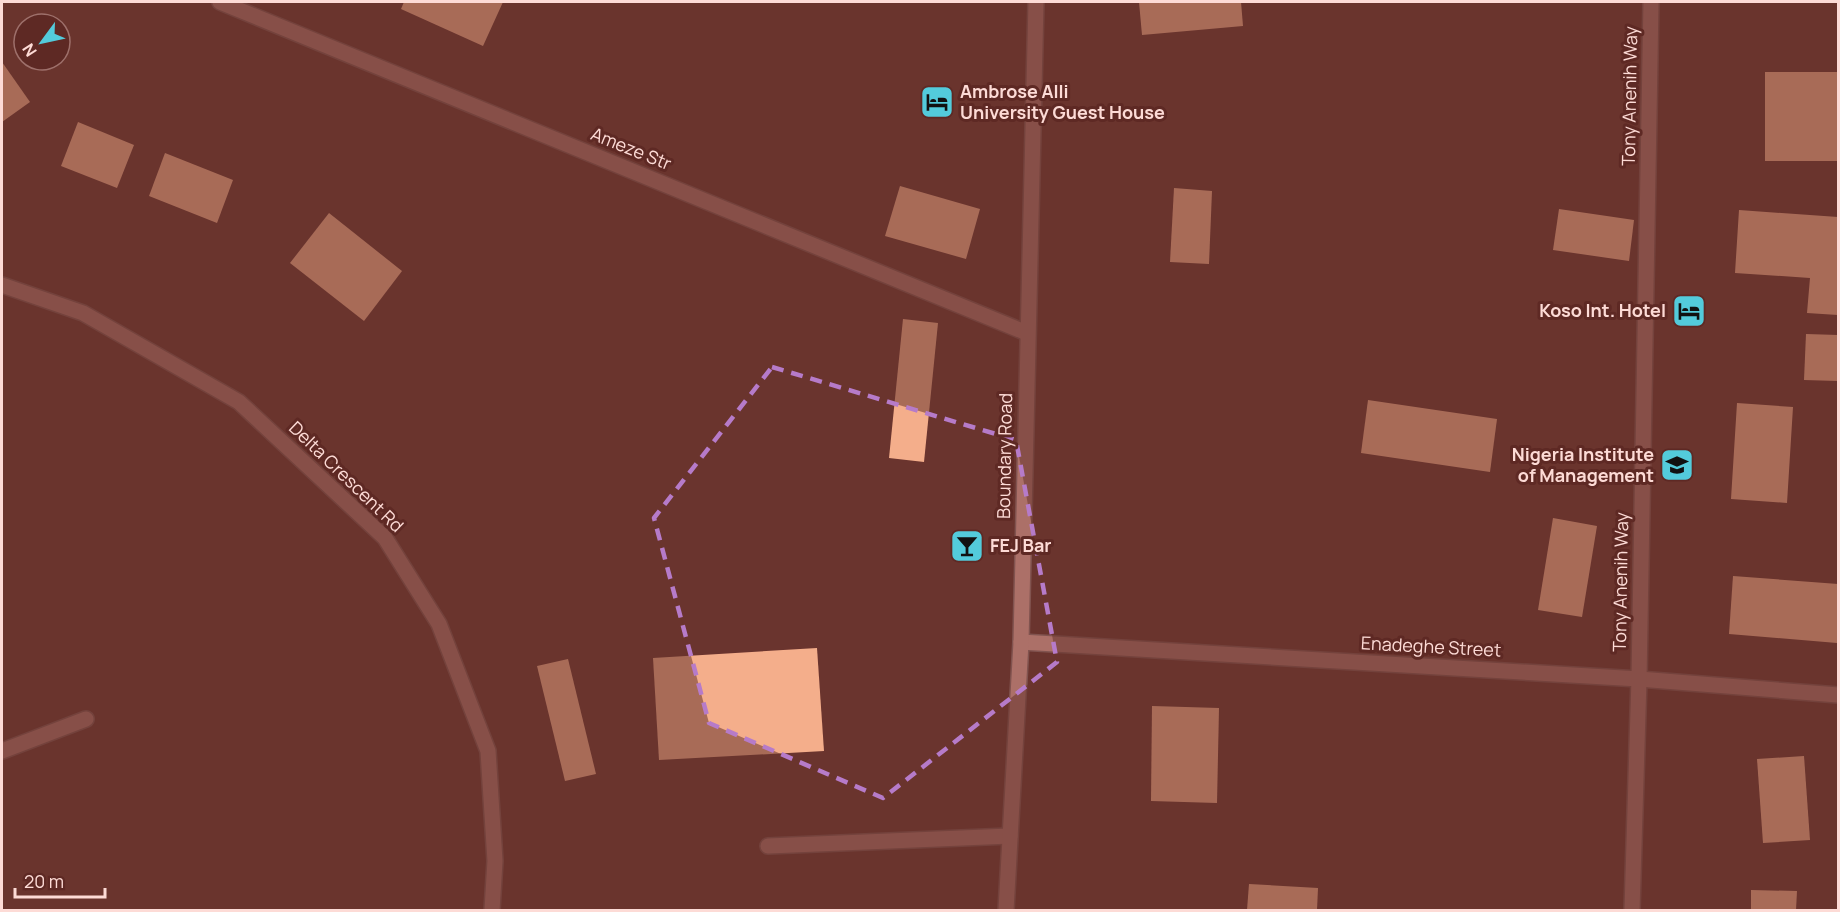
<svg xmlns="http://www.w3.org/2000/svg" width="1840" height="912" viewBox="0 0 1840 912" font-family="Manrope,sans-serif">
<rect width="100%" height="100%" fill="#6a342e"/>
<g fill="#f4ae8b">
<path d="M404,2H503L483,46L401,9Z"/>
<path d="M1139,2H1241L1243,26L1142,35Z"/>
<path d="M2,62L30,102L2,122Z"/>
<rect x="1765" y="72" width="73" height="89"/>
<path d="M78,122L134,145L117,188L61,166Z"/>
<path d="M165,153L233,180L217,223L149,196Z"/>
<path d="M900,186L980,209L966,259L885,236Z"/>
<path d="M1174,188L1212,191L1209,264L1170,262Z"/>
<path d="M1559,209L1634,220L1629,261L1553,250Z"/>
<path d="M1739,210L1838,217V315L1807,313L1810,278L1735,273Z"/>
<path d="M329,213L402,271L364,321L290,263Z"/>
<path d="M903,319L938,323L924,462L889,458Z"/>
<path d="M1806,334L1838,335V381L1804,380Z"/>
<path d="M1368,400L1497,419L1490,472L1361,453Z"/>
<path d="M1737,403L1793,407L1787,503L1731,499Z"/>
<path d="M1553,518L1597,526L1582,617L1538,610Z"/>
<path d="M1733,576L1838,584L1837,643L1729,634Z"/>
<path d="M817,648L824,751L659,760L653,658Z"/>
<path d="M568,659L596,774L565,781L537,666Z"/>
<path d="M1152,706L1219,708L1217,803L1151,801Z"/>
<path d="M1804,756L1810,840L1763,843L1757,759Z"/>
<path d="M1249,884L1318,888L1317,910H1247Z"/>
<path d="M1751,890L1797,891L1796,910H1751Z"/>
</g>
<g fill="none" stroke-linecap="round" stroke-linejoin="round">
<defs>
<path id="lane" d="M768,846L1010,836"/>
<g id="street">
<path d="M220,2L1027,333"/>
<path d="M2,285L83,313L239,402L385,538L439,624L488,751L495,861L492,910"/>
<path d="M1021,642L1639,679L1838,695"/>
<path d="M2,751L86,719"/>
<path d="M1632,910L1639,679L1651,2"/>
</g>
<path id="secondary" d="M1006,910L1021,642L1036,2"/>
</defs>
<use href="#lane" stroke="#81534f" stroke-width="18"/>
<use href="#street" stroke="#81534f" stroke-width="18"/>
<use href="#secondary" stroke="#81534f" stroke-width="18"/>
<use href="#lane" stroke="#ac7068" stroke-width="15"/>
<use href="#street" stroke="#ac7068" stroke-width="15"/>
<use href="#secondary" stroke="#ac7068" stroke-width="15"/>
</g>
<path d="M0 0H1840V912H0ZM772,367L1016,440L1057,662L883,798L709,723L654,518Z" fill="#6a342e" fill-opacity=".55" fill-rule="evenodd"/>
<path fill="none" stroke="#b67bc9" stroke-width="4.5" stroke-dasharray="12 8" stroke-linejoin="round" d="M772,367L1016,440L1057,662L883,798L709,723L654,518Z"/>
<defs>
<symbol id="hotel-square" viewBox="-11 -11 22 22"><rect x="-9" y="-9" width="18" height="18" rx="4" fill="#53cbdb" stroke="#5e2924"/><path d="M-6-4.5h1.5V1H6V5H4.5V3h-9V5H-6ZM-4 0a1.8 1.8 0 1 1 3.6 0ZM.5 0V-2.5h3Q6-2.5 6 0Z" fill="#111"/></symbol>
<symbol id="university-square" viewBox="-11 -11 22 22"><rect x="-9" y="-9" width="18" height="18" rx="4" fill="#53cbdb" stroke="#5e2924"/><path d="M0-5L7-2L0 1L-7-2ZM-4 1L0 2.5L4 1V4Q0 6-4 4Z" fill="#111"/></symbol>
<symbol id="bar-square" viewBox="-11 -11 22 22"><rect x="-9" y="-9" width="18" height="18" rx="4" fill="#53cbdb" stroke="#5e2924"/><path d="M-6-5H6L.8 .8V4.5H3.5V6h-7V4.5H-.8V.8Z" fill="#111"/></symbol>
</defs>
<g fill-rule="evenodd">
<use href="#hotel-square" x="918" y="83" width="38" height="38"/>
<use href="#hotel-square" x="1670" y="292" width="38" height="38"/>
<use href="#university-square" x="1658" y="446" width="38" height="38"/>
<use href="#bar-square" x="948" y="527" width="38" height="38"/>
</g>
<g text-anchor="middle" stroke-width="6" stroke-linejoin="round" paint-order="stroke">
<g font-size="18" font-weight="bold" fill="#fddbd6" stroke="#5e2924" text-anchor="start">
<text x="960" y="98">Ambrose Alli<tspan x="960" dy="21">University Guest House</tspan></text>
<text x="1666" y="317" text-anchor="end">Koso Int. Hotel</text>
<text x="1654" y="461" text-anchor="end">Nigeria Institute<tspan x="1654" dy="21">of Management</tspan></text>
<text x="990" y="552">FEJ Bar</text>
</g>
<g font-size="18" fill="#fddbd6" stroke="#5e2924">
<text transform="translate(1630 96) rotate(-89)" y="6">Tony Anenih Way</text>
<text transform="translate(631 149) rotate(22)" y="6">Ameze Str</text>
<text transform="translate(1005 456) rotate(-89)" y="6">Boundary Road</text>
<text transform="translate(346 477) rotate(44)" y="6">Delta Crescent Rd</text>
<text transform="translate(1621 582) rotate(-89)" y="6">Tony Anenih Way</text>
<text transform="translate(1431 647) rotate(3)" y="6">Enadeghe Street</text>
</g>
</g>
<rect width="1840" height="912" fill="none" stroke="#fddbd6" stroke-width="6"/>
<g transform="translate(42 42) rotate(237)"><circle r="28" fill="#5e2924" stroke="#9e706b" stroke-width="1.5"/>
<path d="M0-4.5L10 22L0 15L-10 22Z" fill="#53cbdb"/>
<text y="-9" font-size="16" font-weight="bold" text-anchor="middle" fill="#fddbd6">N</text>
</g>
<path d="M15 888v9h90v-9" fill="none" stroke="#fddbd6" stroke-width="3"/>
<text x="24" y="888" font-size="18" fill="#fddbd6" stroke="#5e2924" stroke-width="4.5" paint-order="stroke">20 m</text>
</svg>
